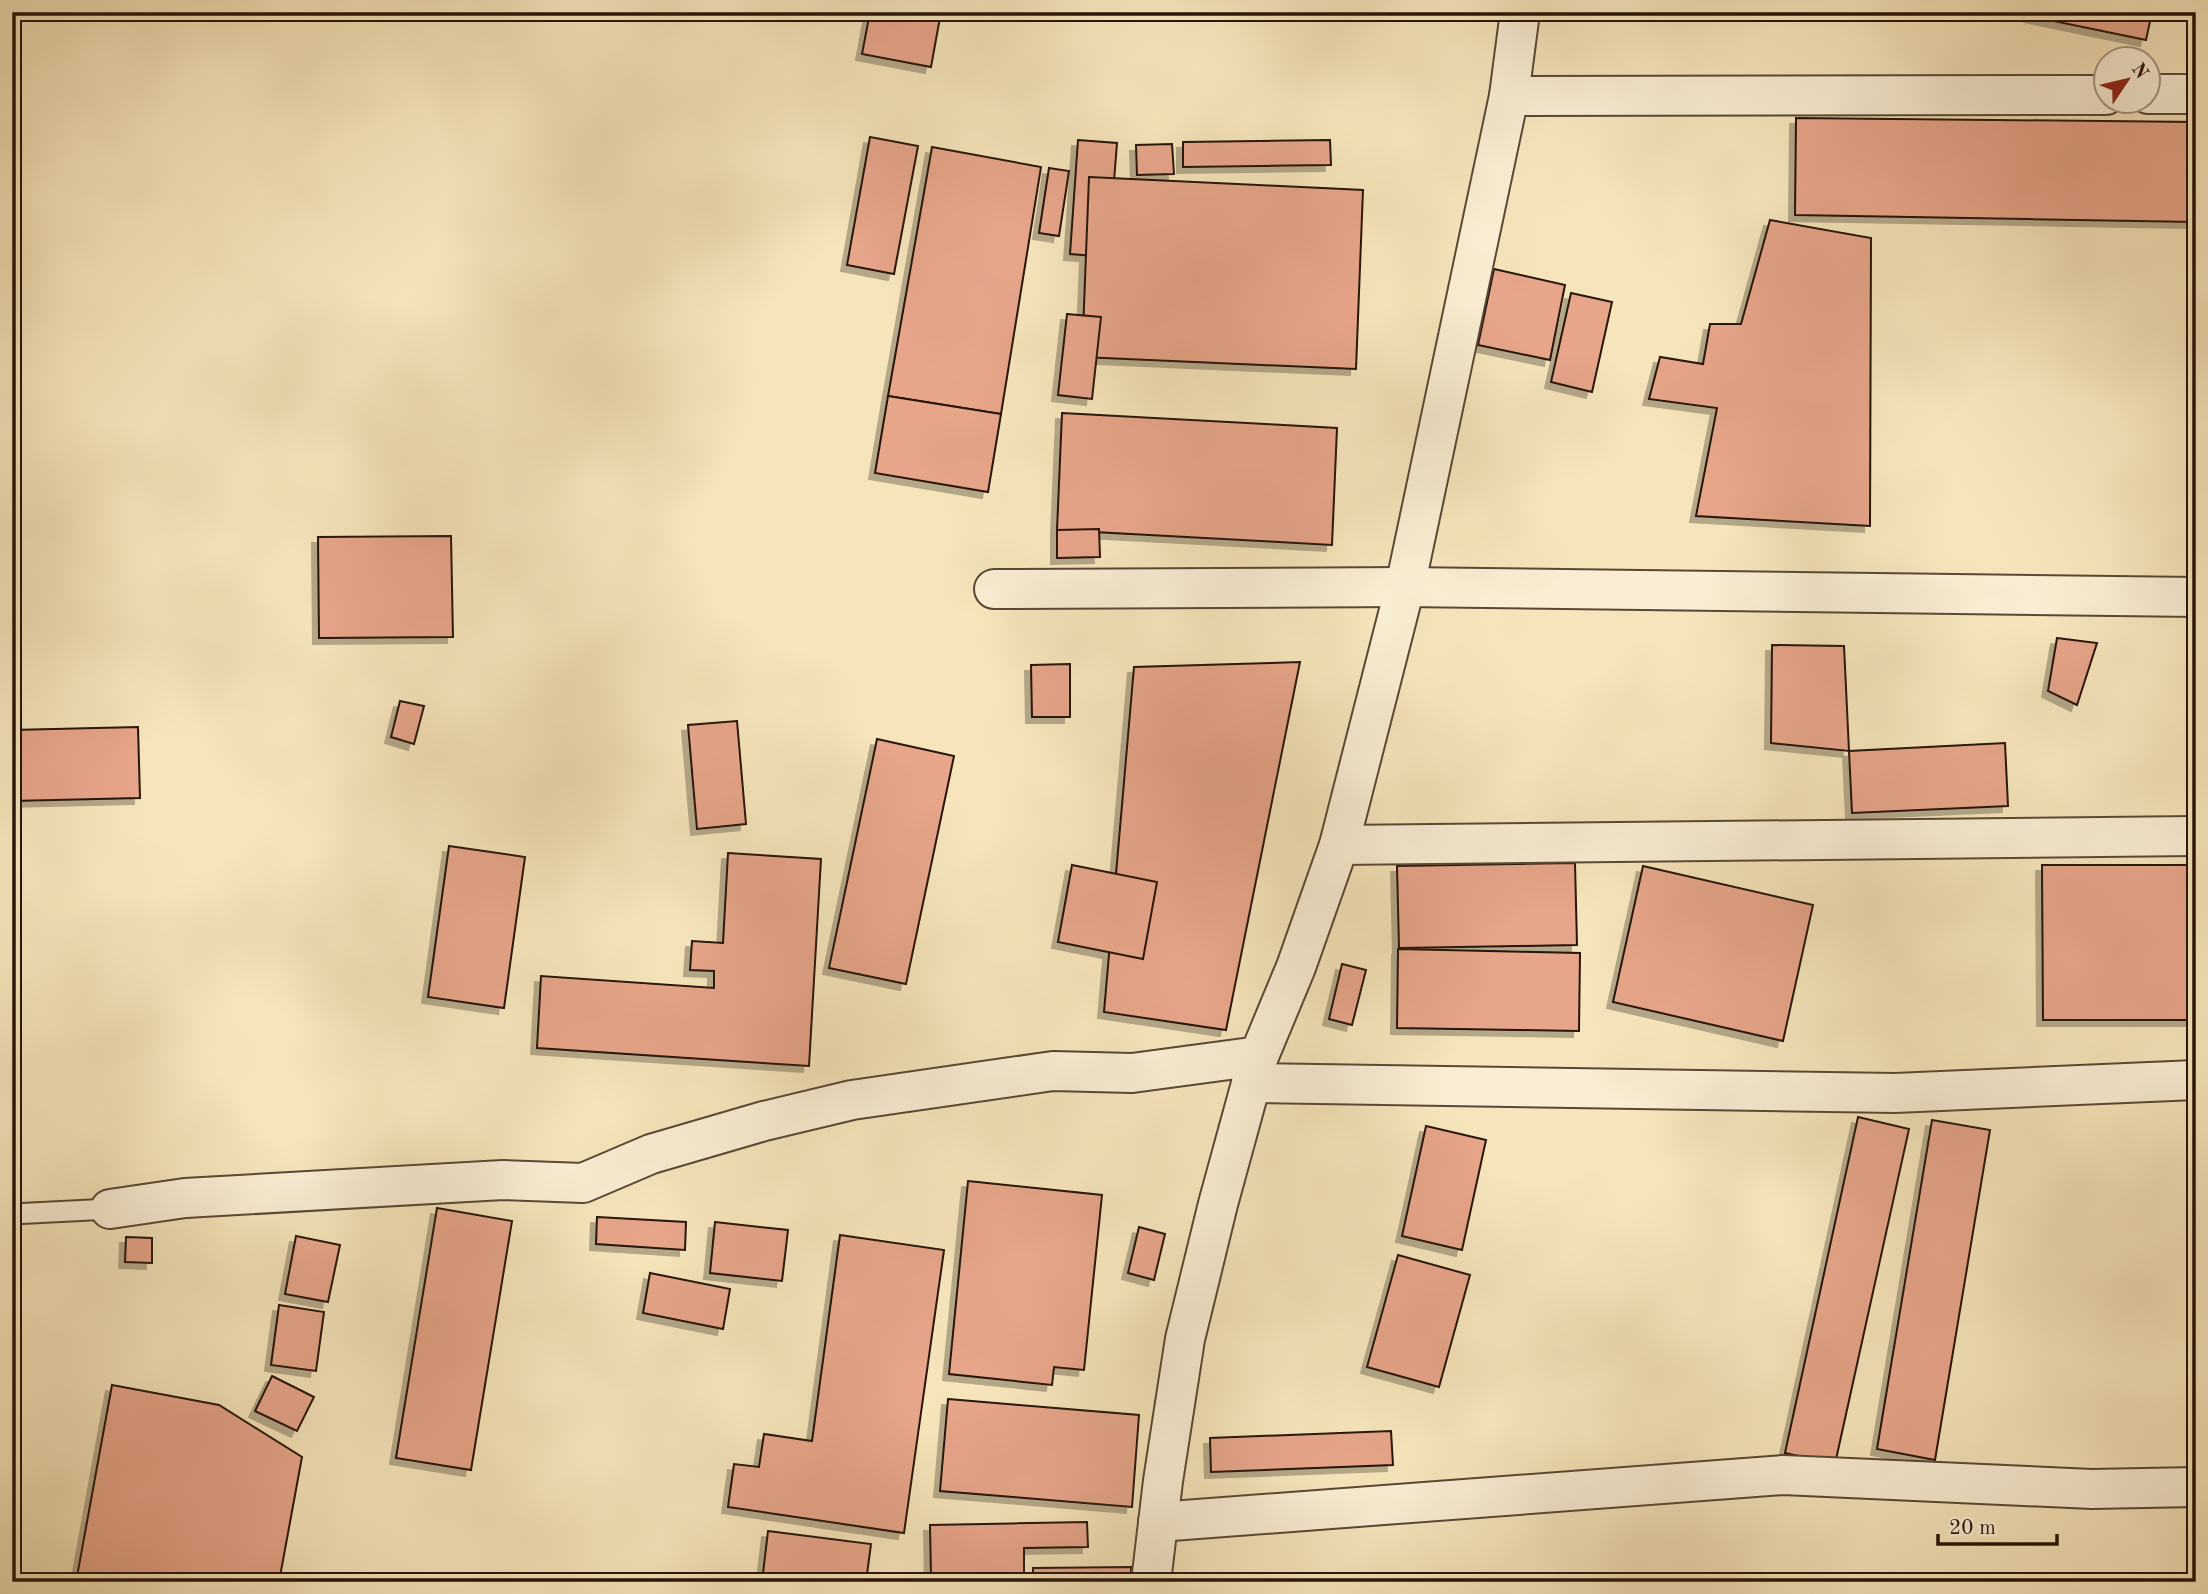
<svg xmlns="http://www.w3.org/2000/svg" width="2208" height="1594" viewBox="0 0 2208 1594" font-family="'Old Standard TT',serif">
<defs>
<filter id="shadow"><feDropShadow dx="-6" dy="6" stdDeviation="0" flood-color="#0004"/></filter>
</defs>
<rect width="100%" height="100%" fill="#f6e5bb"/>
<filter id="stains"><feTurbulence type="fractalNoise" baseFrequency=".00286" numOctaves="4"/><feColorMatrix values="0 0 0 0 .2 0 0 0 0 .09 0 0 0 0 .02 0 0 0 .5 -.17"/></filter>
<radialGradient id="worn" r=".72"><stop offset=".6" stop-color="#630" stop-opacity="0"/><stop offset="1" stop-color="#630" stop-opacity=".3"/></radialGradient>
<g fill="#e7a58a" stroke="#261309" stroke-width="2" filter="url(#shadow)">
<path d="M870,12H941L931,67L862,54Z"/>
<path d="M2031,12H2152L2146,40L2030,16Z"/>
<path d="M1796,118L2196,122V222L1795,215Z"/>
<path d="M870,137L918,146L894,274L847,265Z"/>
<path d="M1078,140L1117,143L1108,257L1070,254Z"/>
<path d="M1330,140L1331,165L1183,167V142Z"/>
<path d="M1172,144L1174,174L1137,175L1136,145Z"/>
<path d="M932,147L1041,167L1001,414L888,396Z"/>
<path d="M1049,168L1069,171L1059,236L1039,233Z"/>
<path d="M1089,177L1363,190L1356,369L1082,357Z"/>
<path d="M1770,220L1871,238L1870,526L1696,516L1717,408L1649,399L1660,357L1703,364L1710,324H1741Z"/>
<path d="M1494,269L1565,285L1550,360L1478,345Z"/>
<path d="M1571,293L1612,302L1592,392L1551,382Z"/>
<path d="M1067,314L1101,317L1092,399L1058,395Z"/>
<path d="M888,396L1001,414L988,492L875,473Z"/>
<path d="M1062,413L1337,428L1332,545L1057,530Z"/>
<path d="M1099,529L1100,557L1057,558V530Z"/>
<path d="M451,536L453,637L319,638L318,537Z"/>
<path d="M2057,638L2097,643L2077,705L2048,691Z"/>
<path d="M1772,645L1844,646L1849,751L1771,743Z"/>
<path d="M1300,662L1226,1030L1104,1012L1134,667Z"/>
<path d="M1070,664V717H1032L1031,665Z"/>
<path d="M400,701L424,706L414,744L391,737Z"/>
<path d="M737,721L746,824L697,829L688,725Z"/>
<path d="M138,727L140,798L12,801V730Z"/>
<path d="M877,739L954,756L906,984L829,968Z"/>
<path d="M2005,743L2008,806L1852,813L1849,751Z"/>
<path d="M449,846L525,857L504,1008L428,997Z"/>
<path d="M728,853L821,859L809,1066L537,1048L541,976L714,988V971L690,970L692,941L723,943Z"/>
<path d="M1575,863L1577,945L1399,948L1397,866Z"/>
<path d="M1072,865L1157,882L1143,959L1058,942Z"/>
<path d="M2042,865H2196V1020H2043Z"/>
<path d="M1643,866L1813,905L1783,1041L1613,1002Z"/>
<path d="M1398,949L1580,953L1579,1031L1397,1028Z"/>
<path d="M1342,964L1366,970L1352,1025L1329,1019Z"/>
<path d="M1858,1117L1909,1129L1835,1464L1785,1453Z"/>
<path d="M1932,1120L1990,1130L1935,1460L1877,1449Z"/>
<path d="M1426,1126L1486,1140L1462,1250L1402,1236Z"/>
<path d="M968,1181L1102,1195L1084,1370L1054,1367L1052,1385L949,1374Z"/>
<path d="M437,1208L512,1221L471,1470L396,1458Z"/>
<path d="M597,1217L686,1222L685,1250L596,1244Z"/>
<path d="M715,1222L788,1230L782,1281L710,1273Z"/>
<path d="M1139,1227L1165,1234L1154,1280L1128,1273Z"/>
<path d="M840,1235L944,1250L904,1533L728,1507L734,1464L759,1467L764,1434L812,1441Z"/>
<path d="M296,1236L340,1245L328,1302L285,1294Z"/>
<path d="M126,1237L152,1238V1263L125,1262Z"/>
<path d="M1398,1255L1470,1275L1439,1387L1367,1367Z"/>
<path d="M650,1273L730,1289L723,1329L643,1313Z"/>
<path d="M279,1305L324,1312L316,1371L271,1365Z"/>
<path d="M272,1376L314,1397L297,1431L255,1411Z"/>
<path d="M112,1385L219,1405L302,1457L279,1582H76Z"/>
<path d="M948,1399L1139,1415L1132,1507L940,1491Z"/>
<path d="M1391,1431L1393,1465L1211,1472L1210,1438Z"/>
<path d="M1087,1522L1088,1547L1024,1548V1574L931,1576L930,1525Z"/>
<path d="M768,1531L871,1544L866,1582H762Z"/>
<path d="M1131,1567V1582H1033V1568Z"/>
</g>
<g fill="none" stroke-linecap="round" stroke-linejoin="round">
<defs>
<path id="lane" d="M12,1214L110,1209"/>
<g id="street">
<path d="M2148,94H2196"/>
<path d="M1509,96L2106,95"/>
<path d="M994,589L1405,587L2196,597"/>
<path d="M1339,845L2196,836"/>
<path d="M1251,1083L1895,1093L2196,1080"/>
<path d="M110,1209L185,1198L503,1180L583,1183L651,1154L764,1121L852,1100L1053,1071L1132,1073L1259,1056L1296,967L1339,845L1405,587L1509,96L1520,12"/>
<path d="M1158,1522L1783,1475L2092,1489L2196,1487"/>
<path d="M1151,1582L1163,1481L1185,1339L1218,1204L1258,1058"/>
</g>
</defs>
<use href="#lane" stroke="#5a4836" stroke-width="23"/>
<use href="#street" stroke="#5a4836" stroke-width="42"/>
<use href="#lane" stroke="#f9eed3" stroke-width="19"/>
<use href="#street" stroke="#f9eed3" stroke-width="38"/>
</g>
<rect width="2208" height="1594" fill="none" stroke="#f6e5bb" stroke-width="42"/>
<rect x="14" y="14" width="2180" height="1566" fill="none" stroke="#261309" stroke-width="3.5"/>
<rect x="21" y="21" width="2166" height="1552" fill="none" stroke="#261309" stroke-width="2"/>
<g transform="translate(2127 80) rotate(55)"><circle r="33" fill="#f9eed3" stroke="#a59682" stroke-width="2"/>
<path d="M0-5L12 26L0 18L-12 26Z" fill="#8f2418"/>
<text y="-10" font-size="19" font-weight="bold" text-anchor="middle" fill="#261309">N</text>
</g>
<path d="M1938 1534v10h119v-10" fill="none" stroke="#261309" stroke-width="3.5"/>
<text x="1949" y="1534" font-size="21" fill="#261309" stroke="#f9eed3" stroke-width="5" paint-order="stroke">20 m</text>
<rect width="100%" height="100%" filter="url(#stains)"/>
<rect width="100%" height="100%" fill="url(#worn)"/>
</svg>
